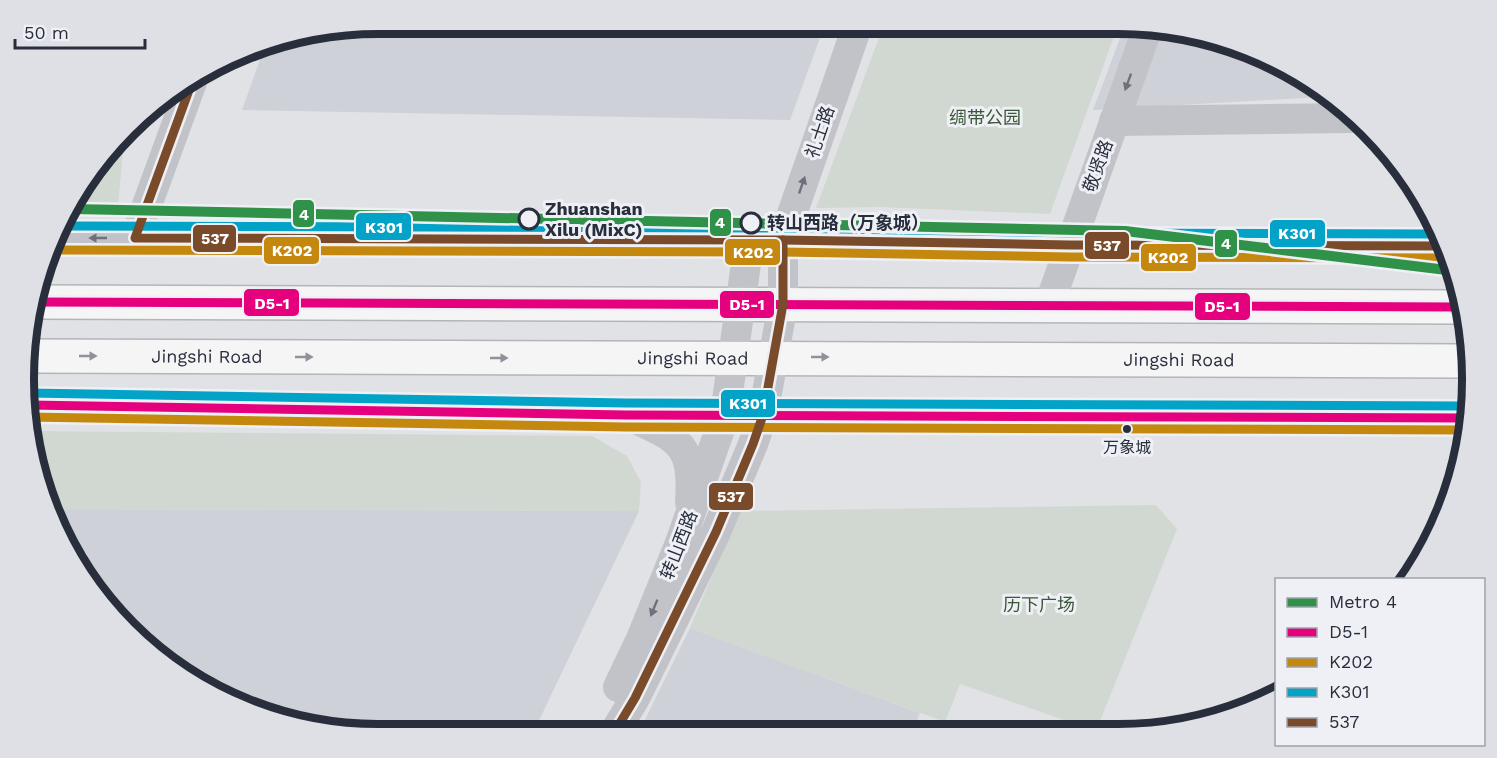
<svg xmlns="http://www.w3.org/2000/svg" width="1497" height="758" viewBox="0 0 1497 758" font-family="'Work Sans','Noto Sans SC',sans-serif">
<rect width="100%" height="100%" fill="#e1e2e5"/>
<g fill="#cfd1d8">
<path d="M379,24H825L790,120L242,110L266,43Z"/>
<path d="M1125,25H1141L1275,60L1322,97L1093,110Z"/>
<path d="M52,509L639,511L533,733H356L222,698L128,630L60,536Z"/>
<path d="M690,628L920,713L913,732H639Z"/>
</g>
<g fill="#d0d8d1">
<path d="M884,24L1118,25L1050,214L880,207L816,208Z"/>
<path d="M124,139L118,206L73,207L84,182Z"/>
<path d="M29,431L592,436L627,456L641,482L639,511L52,509Z"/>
<path d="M1156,505L1177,529L1096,731L960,684L945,722L690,628L739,511Z"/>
</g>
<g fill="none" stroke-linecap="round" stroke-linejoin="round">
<defs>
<g id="highway">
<path d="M34,302L1460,307"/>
<path id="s1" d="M29,356L1467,361"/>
</g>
</defs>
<use href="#highway" stroke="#b3b5ba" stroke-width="36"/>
<g stroke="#c2c3c8" stroke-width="30">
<path d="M1114,121L1349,118"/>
<path d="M61,238L783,240L1070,245L1444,246"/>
<path d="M135,238L192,82"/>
<path d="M1049,305L1148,27"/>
<path d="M28,405L626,415L1468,418"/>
<path d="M631,417C680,439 694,445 690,502"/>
<path d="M618,687L641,639L680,543L725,415L749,242"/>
<path d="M614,733L635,698L673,621L716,532L753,444L763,415L783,304V240L858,24"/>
</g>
<use href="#highway" stroke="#f5f5f6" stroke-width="33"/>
<defs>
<g id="bus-1">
<path d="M34,302L1460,307"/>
<path d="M28,405L626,415L1468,418"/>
</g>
<g id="bus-2">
<path d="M61,250L783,252L1070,257L1444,258"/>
<path d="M28,417L626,427L1465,430"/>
</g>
<g id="bus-3">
<path d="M65,226L783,228L1070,233L1436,234"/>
<path d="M28,393L626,403L1468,406"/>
</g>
<g id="bus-4">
<path d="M192,82L135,238L783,240L1070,245L1443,246"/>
<path d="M614,733L635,698L716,532L753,444L763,415L783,304V240"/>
</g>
</defs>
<use href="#bus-1" stroke="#eef0f5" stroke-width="14"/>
<use href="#bus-2" stroke="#eef0f5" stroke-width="14"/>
<use href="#bus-3" stroke="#eef0f5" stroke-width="14"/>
<use href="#bus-4" stroke="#eef0f5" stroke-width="14"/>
<use href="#bus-1" stroke="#e5007d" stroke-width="9"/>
<use href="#bus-2" stroke="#c4880f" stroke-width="9"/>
<use href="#bus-3" stroke="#02a3c7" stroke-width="9"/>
<use href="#bus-4" stroke="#7a4b2a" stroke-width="9"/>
<defs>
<path id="metro-1" d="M73,209L1125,231L1455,271"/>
</defs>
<use href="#metro-1" stroke="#eef0f5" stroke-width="15"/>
<use href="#metro-1" stroke="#2f9248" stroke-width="10"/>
</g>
<defs><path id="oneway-solid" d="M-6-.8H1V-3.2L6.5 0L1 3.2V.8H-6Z" transform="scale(1.5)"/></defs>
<g fill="#6e717c">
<use href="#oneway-solid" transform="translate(1128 82) rotate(110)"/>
<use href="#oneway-solid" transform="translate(802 185) rotate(-71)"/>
<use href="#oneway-solid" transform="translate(98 238) rotate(-180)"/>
<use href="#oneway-solid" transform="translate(654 608) rotate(112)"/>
</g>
<g fill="#8f929a">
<use href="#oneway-solid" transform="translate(88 356)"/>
<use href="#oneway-solid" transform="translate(304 357)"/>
<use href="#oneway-solid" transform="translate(820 357)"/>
<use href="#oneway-solid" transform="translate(499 358)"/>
</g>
<g fill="#eef0f5" stroke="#292e3d" stroke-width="3">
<circle cx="529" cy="219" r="10"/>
<circle cx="751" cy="223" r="10"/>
</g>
<circle fill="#292e3d" stroke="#eef0f5" stroke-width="2" cx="1127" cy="429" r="5"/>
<g text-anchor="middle" stroke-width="6" stroke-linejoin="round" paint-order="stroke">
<g font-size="16" fill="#292e3d" stroke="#eef0f5">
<text x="1127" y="453">万象城</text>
</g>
<g font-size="18" fill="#3a5837" stroke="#eef0f5">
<text x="985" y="124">绸带公园</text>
<text x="1039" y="611">历下广场</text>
</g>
<g font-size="18" fill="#292e3d" stroke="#eef0f5">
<text transform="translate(820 132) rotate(-71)" y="6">礼士路</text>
<text transform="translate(1098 166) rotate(-70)" y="6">敬贤路</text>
<text dy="6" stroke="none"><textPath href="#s1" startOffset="178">Jingshi Road</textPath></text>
<text dy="6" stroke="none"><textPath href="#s1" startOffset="664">Jingshi Road</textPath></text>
<text dy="6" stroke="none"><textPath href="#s1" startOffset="1150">Jingshi Road</textPath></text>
<text transform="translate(679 545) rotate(-69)" y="6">转山西路</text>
</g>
<g font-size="18" font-weight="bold" fill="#292e3d" stroke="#eef0f5" text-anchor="start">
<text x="545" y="215">Zhuanshan<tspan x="545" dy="21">Xilu (MixC)</tspan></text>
<text x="767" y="229">转山西路（万象城）</text>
</g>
</g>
<path d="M0 0H1497V758H0ZM378 34H1118A344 344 0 0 1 1462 378V380A344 344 0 0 1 1118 724H378A344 344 0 0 1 34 380V378A344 344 0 0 1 378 34Z" fill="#dee0e6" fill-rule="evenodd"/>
<path fill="none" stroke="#292e3d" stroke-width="8" d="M378 34H1118A344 344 0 0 1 1462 378V380A344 344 0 0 1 1118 724H378A344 344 0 0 1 34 380V378A344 344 0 0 1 378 34Z"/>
<g stroke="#eef0f5" stroke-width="2">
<rect x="292" y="199" width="23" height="29" rx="6" fill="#2f9248"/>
<rect x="709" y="208" width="23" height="29" rx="6" fill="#2f9248"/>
<rect x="355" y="212" width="57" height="29" rx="6" fill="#02a3c7"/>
<rect x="1269" y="219" width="57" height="29" rx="6" fill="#02a3c7"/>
<rect x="192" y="224" width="45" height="29" rx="6" fill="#7a4b2a"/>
<rect x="1214" y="229" width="24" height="29" rx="6" fill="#2f9248"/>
<rect x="1084" y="231" width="46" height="29" rx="6" fill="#7a4b2a"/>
<rect x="263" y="236" width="57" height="29" rx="6" fill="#c4880f"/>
<rect x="724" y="238" width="57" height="28" rx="6" fill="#c4880f"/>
<rect x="1140" y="243" width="57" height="29" rx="6" fill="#c4880f"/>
<rect x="243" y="288" width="57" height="29" rx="6" fill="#e5007d"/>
<rect x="719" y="290" width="56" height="29" rx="6" fill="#e5007d"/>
<rect x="1194" y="292" width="57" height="29" rx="6" fill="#e5007d"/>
<rect x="720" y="389" width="56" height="29" rx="6" fill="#02a3c7"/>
<rect x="708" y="482" width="46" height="29" rx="6" fill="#7a4b2a"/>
</g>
<g font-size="16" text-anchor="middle" font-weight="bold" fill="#fff">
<text x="304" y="220">4</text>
<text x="720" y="228">4</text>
<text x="384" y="233">K301</text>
<text x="1297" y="239">K301</text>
<text x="215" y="244">537</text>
<text x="1226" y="249">4</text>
<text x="1107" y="251">537</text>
<text x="292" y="256">K202</text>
<text x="753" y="258">K202</text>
<text x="1168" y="263">K202</text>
<text x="272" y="309">D5-1</text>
<text x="747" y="310">D5-1</text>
<text x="1222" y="312">D5-1</text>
<text x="748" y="409">K301</text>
<text x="731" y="502">537</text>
</g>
<rect x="1275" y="578" width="210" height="168" fill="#eef0f5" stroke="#9fa2ab" stroke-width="1.5"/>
<rect x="1287" y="598" width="30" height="9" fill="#2f9248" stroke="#9fa2ab" stroke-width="1.5"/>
<text x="1329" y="608" font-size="18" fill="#292e3d">Metro 4</text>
<rect x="1287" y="628" width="30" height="9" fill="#e5007d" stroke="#9fa2ab" stroke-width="1.5"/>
<text x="1329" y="638" font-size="18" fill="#292e3d">D5-1</text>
<rect x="1287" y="658" width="30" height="9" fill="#c4880f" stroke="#9fa2ab" stroke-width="1.5"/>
<text x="1329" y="668" font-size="18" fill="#292e3d">K202</text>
<rect x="1287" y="688" width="30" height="9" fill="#02a3c7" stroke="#9fa2ab" stroke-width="1.5"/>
<text x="1329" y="698" font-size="18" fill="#292e3d">K301</text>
<rect x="1287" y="718" width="30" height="9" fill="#7a4b2a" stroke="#9fa2ab" stroke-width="1.5"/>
<text x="1329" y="728" font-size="18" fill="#292e3d">537</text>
<path d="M15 39v9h130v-9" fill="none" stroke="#292e3d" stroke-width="3"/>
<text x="24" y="39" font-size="18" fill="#292e3d" stroke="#eef0f5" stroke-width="4.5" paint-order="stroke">50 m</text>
</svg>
